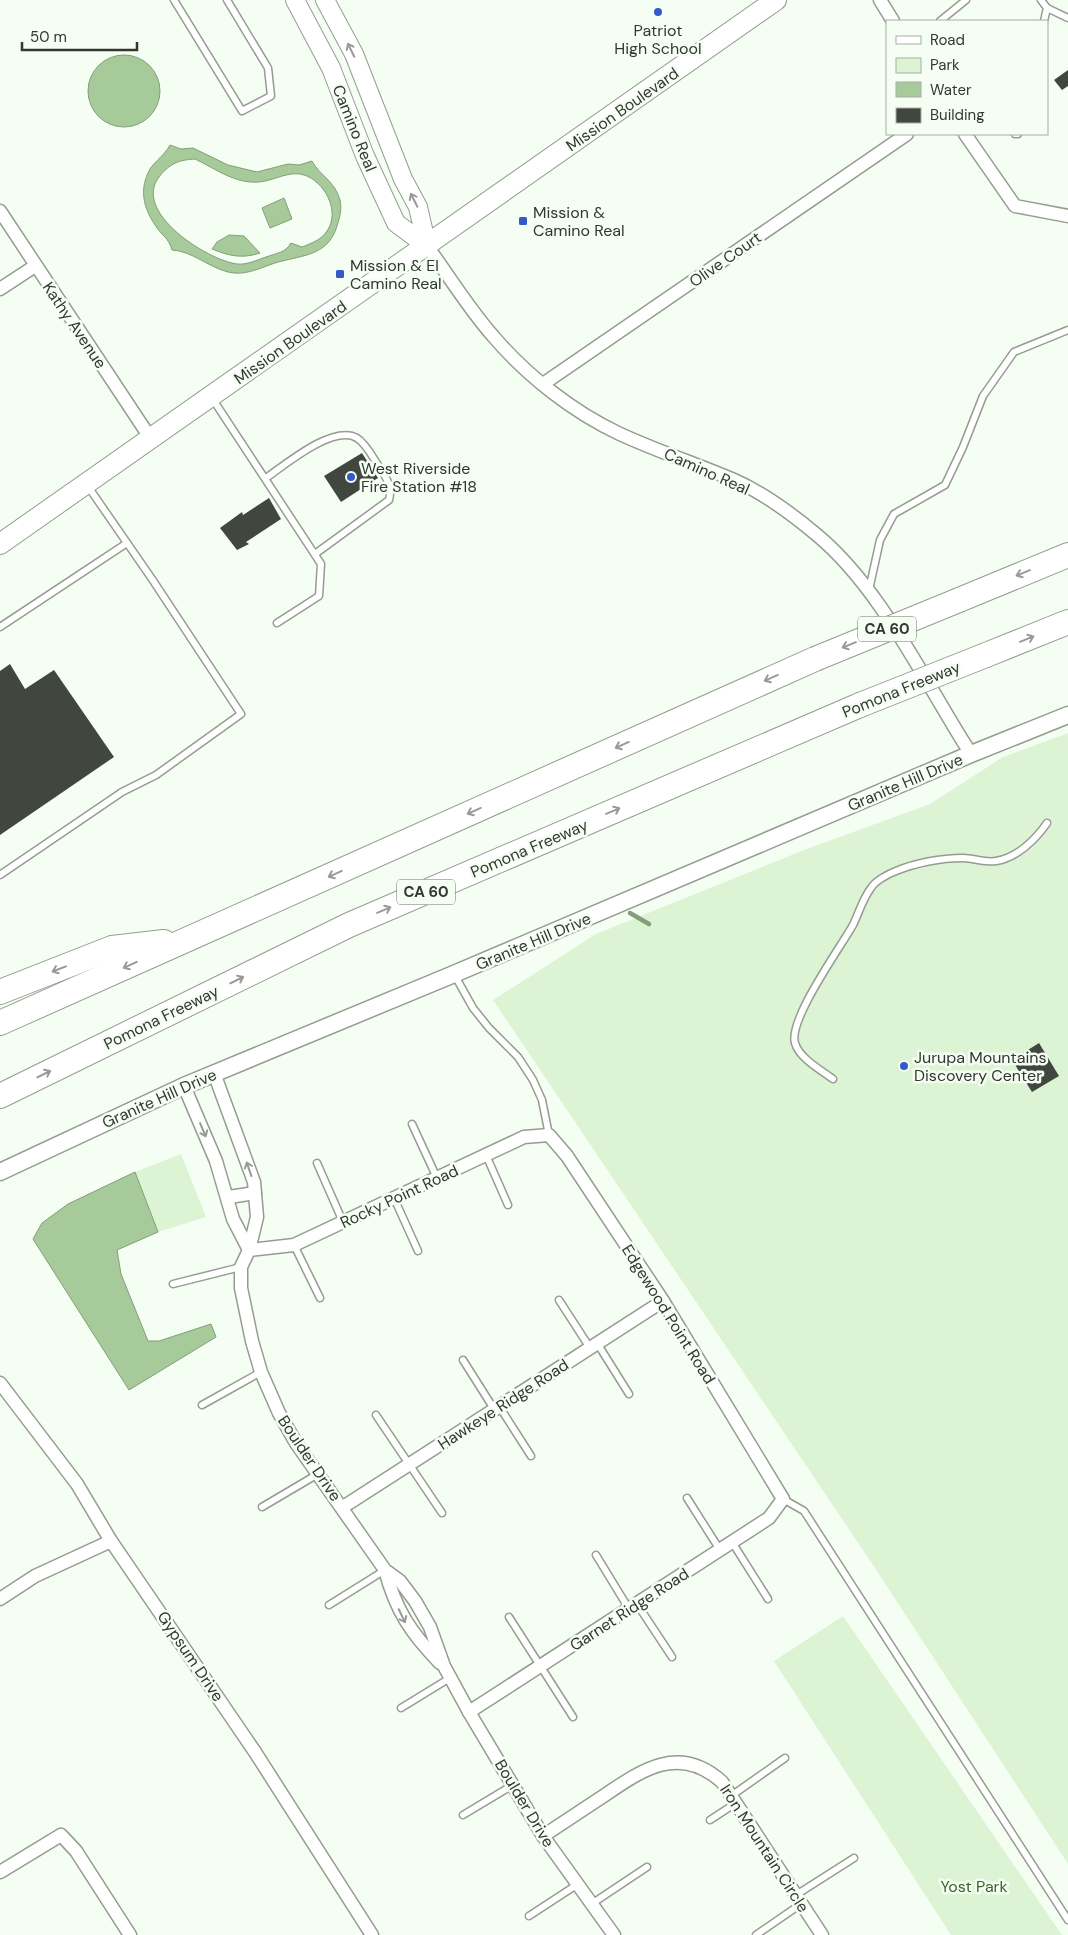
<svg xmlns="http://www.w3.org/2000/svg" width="1068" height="1935" viewBox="0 0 1068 1935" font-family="'DM Sans',sans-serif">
<rect width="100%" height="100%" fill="#f5fef2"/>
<g fill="#dcf4d4">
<path d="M1068,733V1864L875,1568L493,1000L596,934L804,850L930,804L1003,757Z"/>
<path d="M181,1154L206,1217L158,1232L135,1172Z"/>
<path d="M843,1616L1062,1935H951L774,1661Z"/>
</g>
<g fill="#a7ca9a" stroke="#849e7b" fill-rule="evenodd">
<circle cx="124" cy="91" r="36"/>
<path d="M170,145L181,149L193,148L228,165L257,172L288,164L299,165L312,161C320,176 335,181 340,200C342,209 340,217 337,226C328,258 298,255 272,264C258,269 244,276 228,272C208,267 192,251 172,250C169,238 161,235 155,225C143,207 139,189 150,169C156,160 164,156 170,145ZM195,159C216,169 235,184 259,182C273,181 290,170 304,175C324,181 341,211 327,231C321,240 312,243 302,247L291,243C285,253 277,253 266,257C257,260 247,265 237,264C207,260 132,212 159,177C170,163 179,160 195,159Z"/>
<path d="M284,198L292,219L270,228L262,208Z"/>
<path d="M229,235L244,236L260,253C242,259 229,256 212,249L217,242Z"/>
<path d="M135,1172L158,1232L117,1250L121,1274L148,1341H159L211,1324L216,1337L129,1390L33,1239L42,1223L68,1204Z"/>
</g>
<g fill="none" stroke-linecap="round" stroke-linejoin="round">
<path stroke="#849e7b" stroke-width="4.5" d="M630,913L649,924"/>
</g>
<g fill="#41473f">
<path d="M1068,70V86L1062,90L1054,80Z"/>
<path d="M362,453L378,478L341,502L324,476Z"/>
<path d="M269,498L281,519L246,542L249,544L237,550L220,528L242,512L243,515Z"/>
<path d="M10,664L25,689L54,670L114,757L0,835V671Z"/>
<path d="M1039,1043L1059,1076L1032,1092L1012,1060Z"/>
</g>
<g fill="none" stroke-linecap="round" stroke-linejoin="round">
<defs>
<g id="service">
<path d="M174,0L242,111L271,96L268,68L227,0"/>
<path d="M1041,0L1047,8L1068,18"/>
<path d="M940,21L966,0"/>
<path d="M1044,21L1047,8"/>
<path d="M1015,134H1018"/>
<path d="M212,398L321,564L319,596L277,623"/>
<path d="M266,478C285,465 333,424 357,438C365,443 371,454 376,462C384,474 393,485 389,500L315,554"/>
<path d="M869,590L880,540L894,514L945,485L963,447L983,396L1014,352L1068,330"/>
<path d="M0,627L127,543"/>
<path d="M0,875L122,792L156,775L241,714L152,579L87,485"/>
<path d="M454,974L473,1008L489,1028L518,1057L533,1080L542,1100L549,1135"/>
<path d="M833,1079C821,1070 799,1058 795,1043C788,1020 840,948 853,925C859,913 862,900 871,888C875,881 888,874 896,871C915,863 941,858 963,858C974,858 985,863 996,861C1017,858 1036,839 1047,823"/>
<path d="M412,1124L437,1178"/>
<path d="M486,1155L508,1205"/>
<path d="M317,1163L343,1222"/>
<path d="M394,1198L418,1251"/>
<path d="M294,1245L320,1298"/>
<path d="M173,1284L241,1267"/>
<path d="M559,1300L590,1348"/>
<path d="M597,1343L629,1394"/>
<path d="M463,1360L494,1409"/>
<path d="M202,1405L261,1372"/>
<path d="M499,1406L531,1456"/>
<path d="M376,1415L442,1513"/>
<path d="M687,1498L720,1550"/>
<path d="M783,1499L804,1511L1068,1920"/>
<path d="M262,1507L318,1474"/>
<path d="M732,1542L768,1599"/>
<path d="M596,1555L629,1609"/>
<path d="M637,1604L672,1657"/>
<path d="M329,1605L385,1570"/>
<path d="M509,1617L573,1717"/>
<path d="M401,1708L450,1678"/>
<path d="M731,1796L785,1758"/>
<path d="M463,1815L513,1785"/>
<path d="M710,1820L736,1803"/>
<path d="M796,1895L854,1858"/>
<path d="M593,1903L647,1867"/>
<path d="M529,1916L578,1884"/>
<path d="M756,1935L801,1904"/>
</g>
<g id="minor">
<path d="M880,0L893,21"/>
<path d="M965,134L1015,206L1068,216"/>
<path d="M0,211L151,439"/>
<path d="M427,246C449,276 469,309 493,336C527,376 573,412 620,434C657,451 696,464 734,480C764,493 792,514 817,535C882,589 925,683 971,754"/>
<path d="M0,289L35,266"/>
<path d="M543,384L907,134"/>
<path d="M214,1073L254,1182L257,1217L249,1250L241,1267V1288L252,1341L261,1372L279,1413L296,1443L385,1570L400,1581L415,1601L430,1627L444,1666L469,1712L543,1836L614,1935"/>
<path d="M184,1086L216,1161L233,1219L249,1250"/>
<path d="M229,1197L255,1193"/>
<path d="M249,1250L294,1245L524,1137L549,1135L567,1156L663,1301L783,1499L769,1518L469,1712"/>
<path d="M0,1383L77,1484L111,1541L255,1752L372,1935"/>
<path d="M343,1507L663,1301"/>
<path d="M385,1570C396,1611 411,1633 440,1663"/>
<path d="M0,1599L35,1576L111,1541"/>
<path d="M543,1836C564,1822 584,1809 605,1795C643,1769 680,1744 722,1782L822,1935"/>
<path d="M0,1872L61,1835L76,1851L130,1935"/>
</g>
<path id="tertiary" d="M0,1172L184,1086L454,974L971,754L1068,715"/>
<g id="secondary">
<path d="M295,0L331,68L365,156L396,223L427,246"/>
<path d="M325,0L354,54L403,179L418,207L427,246"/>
</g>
<path id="primary" d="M0,544L776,0"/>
<g id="motorway">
<path d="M959,600L1068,555"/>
<path d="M986,655L1068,622"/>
<path d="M0,992L112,948L164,942"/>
<path d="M0,1023L815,659"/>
<path d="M0,1096L349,925L860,705"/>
</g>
</defs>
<use href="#service" stroke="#959c92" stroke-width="9"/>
<use href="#minor" stroke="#959c92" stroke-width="15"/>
<use href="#tertiary" stroke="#959c92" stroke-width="19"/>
<use href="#secondary" stroke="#959c92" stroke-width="20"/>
<use href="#primary" stroke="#959c92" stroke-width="22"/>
<use href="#motorway" stroke="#959c92" stroke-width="26"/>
<use href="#service" stroke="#fff" stroke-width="6"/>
<use href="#minor" stroke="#fff" stroke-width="12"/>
<use href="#tertiary" stroke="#fff" stroke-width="16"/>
<use href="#secondary" stroke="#fff" stroke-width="18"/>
<use href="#primary" stroke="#fff" stroke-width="20"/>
<use href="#motorway" stroke="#fff" stroke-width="24"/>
<defs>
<g id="motorway-bridge">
<path d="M815,659L959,600"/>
<path d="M860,705L986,655"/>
</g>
</defs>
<use href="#motorway-bridge" stroke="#959c92" stroke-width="26" stroke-linecap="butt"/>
<use href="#motorway-bridge" stroke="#fff" stroke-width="24"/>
</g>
<defs><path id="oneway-shaft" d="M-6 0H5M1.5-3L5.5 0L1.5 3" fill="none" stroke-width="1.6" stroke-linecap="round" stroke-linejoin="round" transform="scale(1.25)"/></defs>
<g stroke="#999a98">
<use href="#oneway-shaft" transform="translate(351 50) rotate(-116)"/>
<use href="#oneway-shaft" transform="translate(414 200) rotate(-117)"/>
<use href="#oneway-shaft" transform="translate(1023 573) rotate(158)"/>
<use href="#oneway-shaft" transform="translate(1027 639) rotate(-22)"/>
<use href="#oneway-shaft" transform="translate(849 645) rotate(158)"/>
<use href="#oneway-shaft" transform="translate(771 678) rotate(156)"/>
<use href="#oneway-shaft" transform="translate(622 745) rotate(156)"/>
<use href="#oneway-shaft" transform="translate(474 811) rotate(156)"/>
<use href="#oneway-shaft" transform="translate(613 811) rotate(-23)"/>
<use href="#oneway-shaft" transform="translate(335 874) rotate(156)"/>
<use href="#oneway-shaft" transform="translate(384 910) rotate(-23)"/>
<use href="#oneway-shaft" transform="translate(130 965) rotate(156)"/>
<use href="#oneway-shaft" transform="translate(59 969) rotate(159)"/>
<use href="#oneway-shaft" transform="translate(237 980) rotate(-26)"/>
<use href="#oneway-shaft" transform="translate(44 1074) rotate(-26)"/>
<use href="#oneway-shaft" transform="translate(203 1130) rotate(67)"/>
<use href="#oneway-shaft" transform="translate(249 1169) rotate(-109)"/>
<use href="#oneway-shaft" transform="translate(402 1616) rotate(64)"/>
</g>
<g fill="#3459c9" stroke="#f5fef2" stroke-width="2">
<circle cx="658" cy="12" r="5"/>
<rect x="518" y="216" width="10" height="10" rx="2.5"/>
<rect x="335" y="269" width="10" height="10" rx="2.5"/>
<circle cx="351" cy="477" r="5"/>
<circle cx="904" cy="1066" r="5"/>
</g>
<g text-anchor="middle" stroke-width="5" stroke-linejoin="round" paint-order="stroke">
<g fill="#f5fef2" stroke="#6d726c" stroke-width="1">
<rect x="858" y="616.5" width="58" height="25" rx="4"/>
<rect x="397" y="879.5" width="58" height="25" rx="4"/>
</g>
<g font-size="15" font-weight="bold" fill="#333632">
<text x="887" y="634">CA 60</text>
<text x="426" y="897">CA 60</text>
</g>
<g font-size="16" fill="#333632" stroke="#f5fef2" text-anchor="start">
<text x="658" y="36" text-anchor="middle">Patriot<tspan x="658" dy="18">High School</tspan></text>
<text x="533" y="218">Mission &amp;<tspan x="533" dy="18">Camino Real</tspan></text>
<text x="350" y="271">Mission &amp; El<tspan x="350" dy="18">Camino Real</tspan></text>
<text x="361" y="474">West Riverside<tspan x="361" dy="18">Fire Station #18</tspan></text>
<text x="914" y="1063">Jurupa Mountains<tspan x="914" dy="18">Discovery Center</tspan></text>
</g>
<g font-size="16" fill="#333632" stroke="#f5fef2">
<text transform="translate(622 109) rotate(-35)" y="6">Mission Boulevard</text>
<text transform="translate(355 128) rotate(68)" y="6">Camino Real</text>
<text transform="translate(725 259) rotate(-35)" y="6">Olive Court</text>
<text transform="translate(75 325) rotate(56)" y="6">Kathy Avenue</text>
<text transform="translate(290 342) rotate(-35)" y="6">Mission Boulevard</text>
<text transform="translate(707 471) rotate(24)" y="6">Camino Real</text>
<text transform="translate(901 689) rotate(-22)" y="6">Pomona Freeway</text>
<text transform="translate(905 782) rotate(-23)" y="6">Granite Hill Drive</text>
<text transform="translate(529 848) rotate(-23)" y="6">Pomona Freeway</text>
<text transform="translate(533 941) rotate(-23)" y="6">Granite Hill Drive</text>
<text transform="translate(161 1017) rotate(-26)" y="6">Pomona Freeway</text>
<text transform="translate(159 1098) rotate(-24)" y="6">Granite Hill Drive</text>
<text transform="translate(399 1196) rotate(-25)" y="6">Rocky Point Road</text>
<text transform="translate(669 1314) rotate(58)" y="6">Edgewood Point Road</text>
<text transform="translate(503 1404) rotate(-33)" y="6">Hawkeye Ridge Road</text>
<text transform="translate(310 1458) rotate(56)" y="6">Boulder Drive</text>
<text transform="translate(629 1609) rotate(-33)" y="6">Garnet Ridge Road</text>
<text transform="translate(191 1656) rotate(56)" y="6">Gypsum Drive</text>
<text transform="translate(525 1803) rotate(59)" y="6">Boulder Drive</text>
<text transform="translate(765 1848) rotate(57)" y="6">Iron Mountain Circle</text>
</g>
<g font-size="16" fill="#386526" stroke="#f5fef2">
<text x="974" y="1892">Yost Park</text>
</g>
</g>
<rect x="886" y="20" width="162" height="115" fill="#f5fef2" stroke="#a7aea5"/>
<rect x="896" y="36" width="25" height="8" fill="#ffffff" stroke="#a7aea5"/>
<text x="930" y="45" font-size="15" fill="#333632">Road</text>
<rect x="896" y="58" width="25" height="15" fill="#dcf4d4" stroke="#a7aea5"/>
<text x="930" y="70" font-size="15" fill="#333632">Park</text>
<rect x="896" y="82" width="25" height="15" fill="#a7ca9a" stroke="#a7aea5"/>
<text x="930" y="95" font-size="15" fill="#333632">Water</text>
<rect x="896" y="108" width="25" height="15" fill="#41473f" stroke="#a7aea5"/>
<text x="930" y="120" font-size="15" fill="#333632">Building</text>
<path d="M22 42v8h115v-8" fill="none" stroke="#333632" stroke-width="2.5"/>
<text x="30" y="42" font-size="15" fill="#333632" stroke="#f5fef2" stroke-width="4" paint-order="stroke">50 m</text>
</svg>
